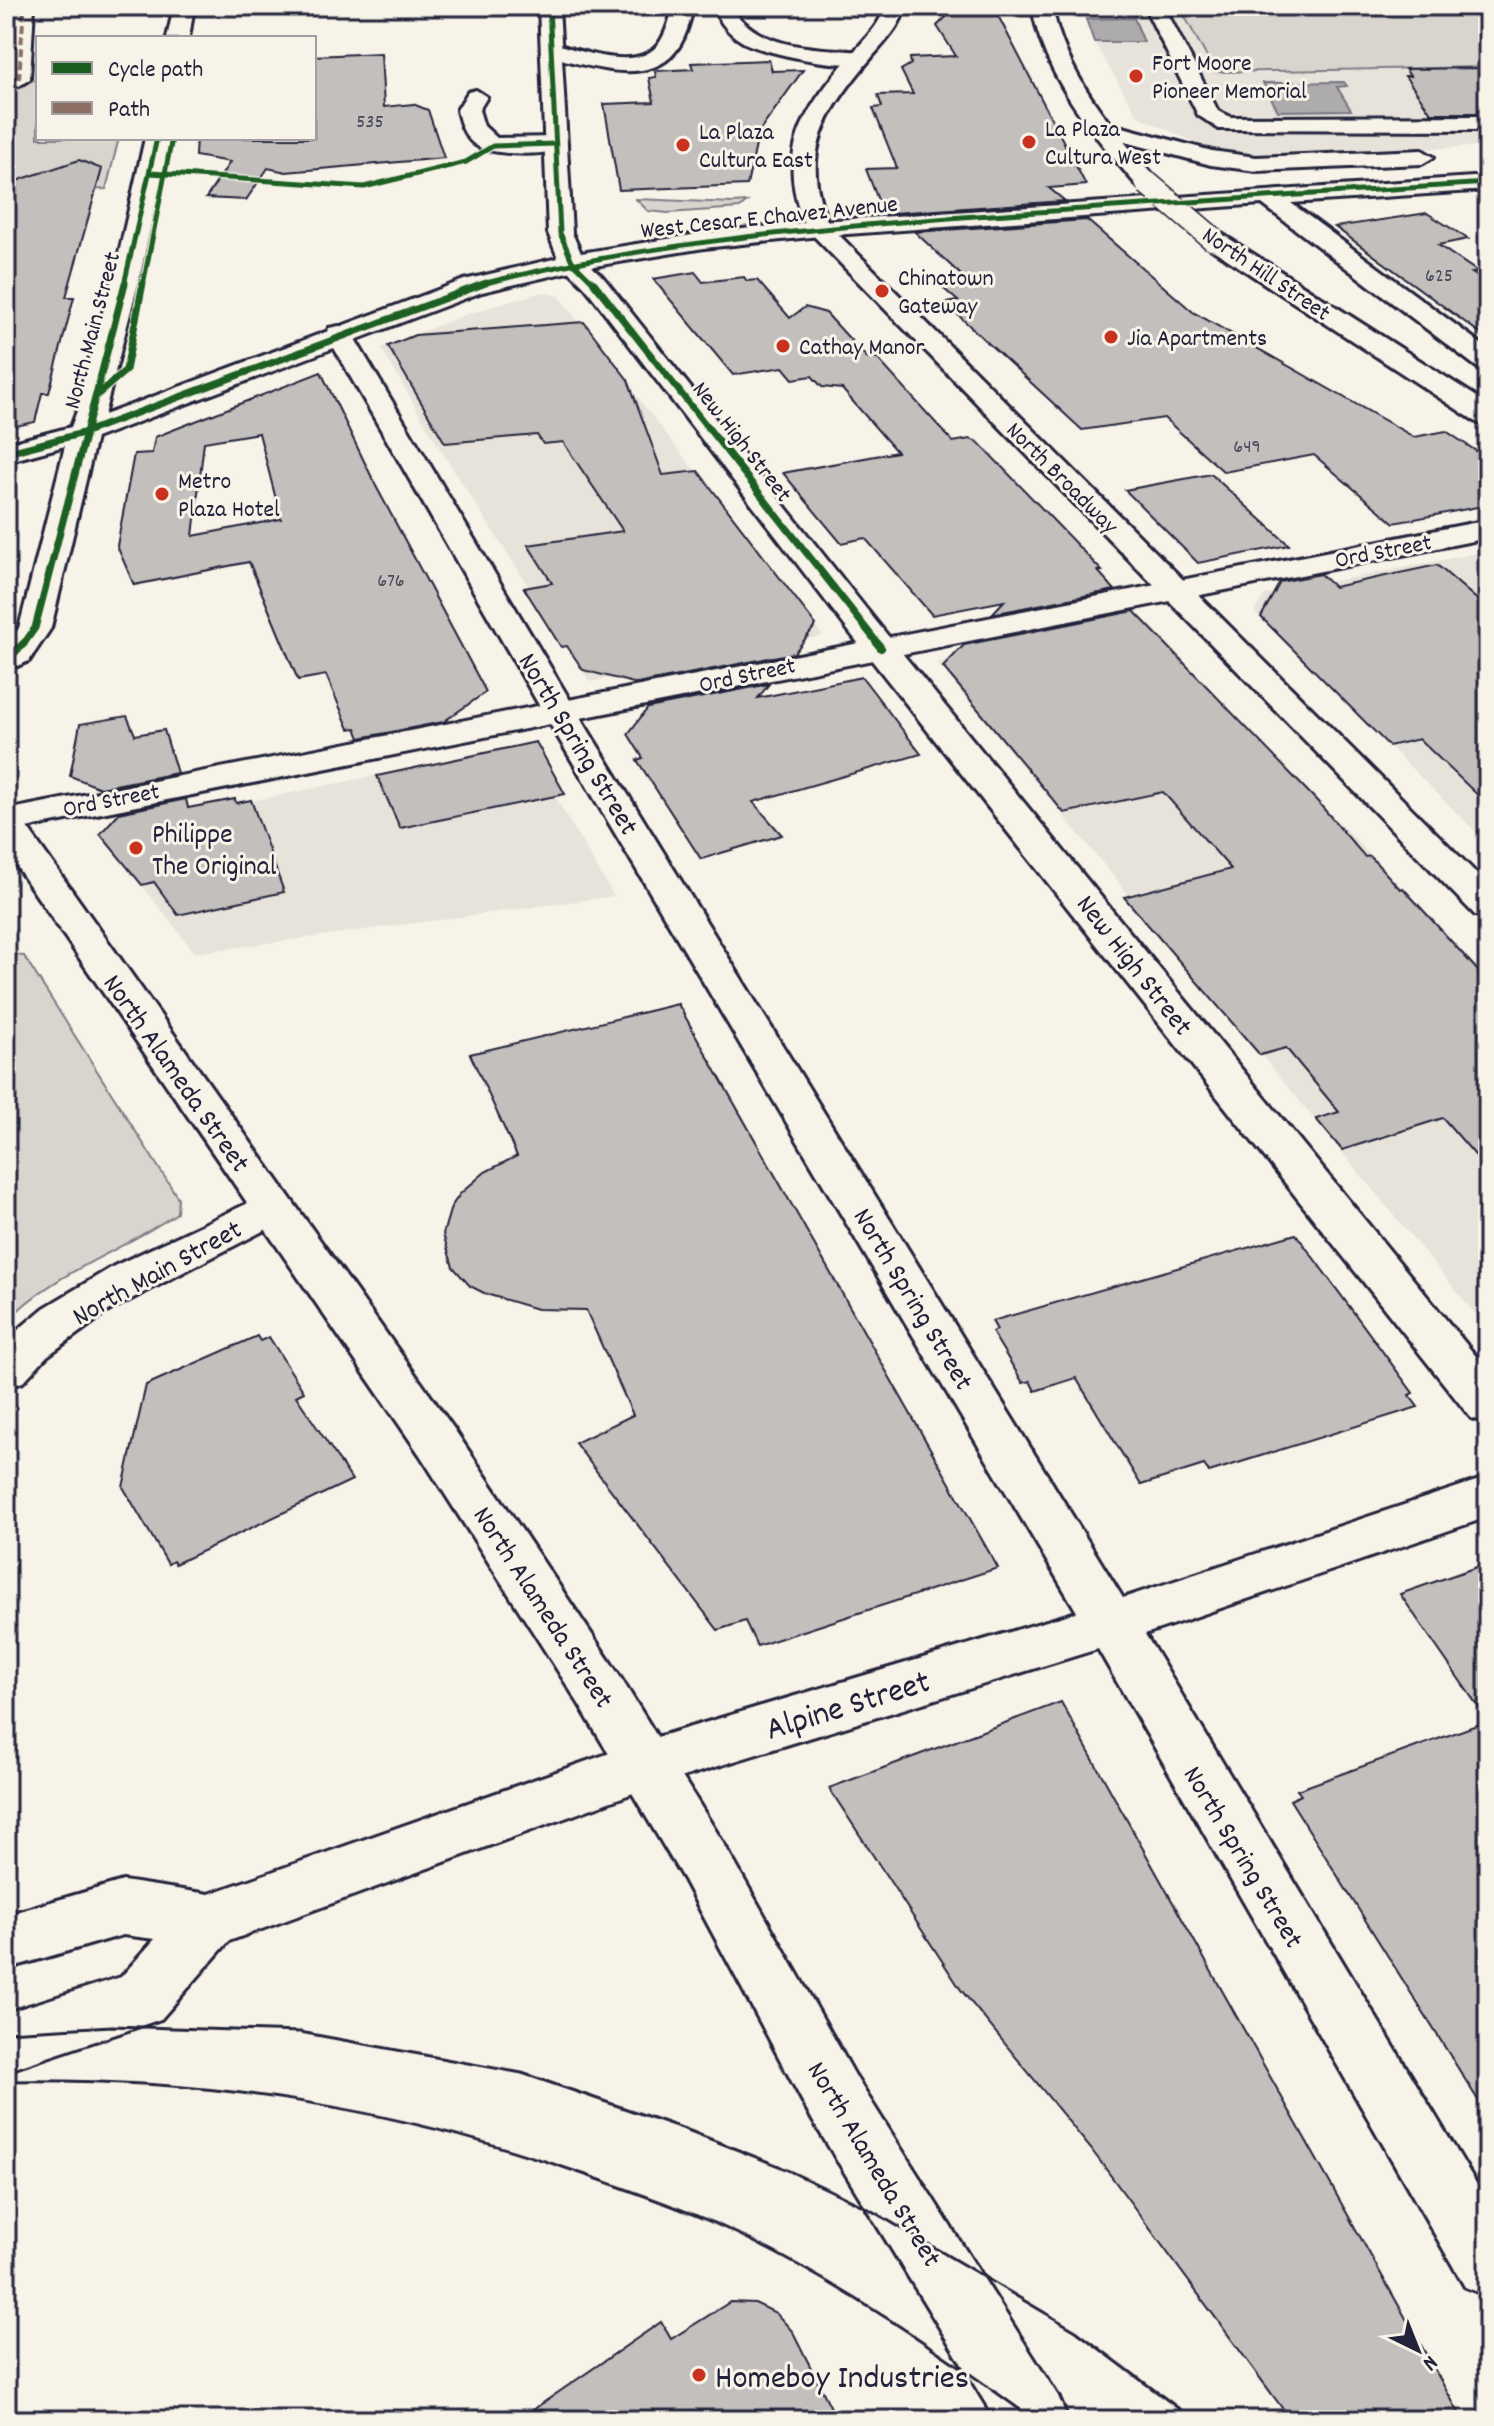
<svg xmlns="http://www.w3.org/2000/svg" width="1494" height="2426" viewBox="0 0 1494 2426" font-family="Dekko,sans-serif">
<rect width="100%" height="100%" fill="#f7f3e8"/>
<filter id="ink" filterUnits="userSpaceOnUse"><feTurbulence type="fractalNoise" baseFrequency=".0125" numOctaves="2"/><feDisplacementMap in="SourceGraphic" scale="16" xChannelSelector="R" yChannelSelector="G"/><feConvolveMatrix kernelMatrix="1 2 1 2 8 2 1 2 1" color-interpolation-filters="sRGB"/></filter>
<g filter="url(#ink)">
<g fill="#e7e3db">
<path d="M1085,6H1488V146L1267,155L1211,150L1138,116L1094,42Z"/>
<path d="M542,292L559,296L823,636L590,682L442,452L381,348L467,314Z"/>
<path d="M1488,551V844L1254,612L1264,595Z"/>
<path d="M1147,622L1488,978V1329L937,663Z"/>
<path d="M524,745L614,896L195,953L100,832Z"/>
</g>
<g fill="#d8d5cf" stroke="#7d7c85" stroke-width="2">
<path d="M1488,10V67L1215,72L1184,15Z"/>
<path d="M38,80V138H119L106,189L6,192V82Z"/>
<path d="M636,199L733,203L747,202L740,208L668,213L648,211Z"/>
<path d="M6,954L24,956L178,1198L177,1213C122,1252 52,1272 6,1322Z"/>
</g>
<g fill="#aeabad" stroke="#76747f" stroke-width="2">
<path d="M1134,18L1144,42H1094L1086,19Z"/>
<path d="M1344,82L1347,86L1337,87L1351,110L1278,111L1263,83Z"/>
</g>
<g fill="#c2bfbd" stroke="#22223b" stroke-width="2" fill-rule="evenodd">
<path d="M993,6L1086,185L1049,188L1065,201L893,213L878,200L866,169L897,168L873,108L882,107L878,95L913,94L901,70L911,64L910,58L956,56L937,26L956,7Z"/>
<path d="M381,53L384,107L413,104L428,110L444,158L286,172L268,168L246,200L206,198L230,162L195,156L196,138H314V56Z"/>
<path d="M769,60L772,71L803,70L759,132L747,185L619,190L604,104L654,102L649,78L656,77L655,71L693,69L691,63Z"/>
<path d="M1488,68V113H1431L1405,76H1410L1405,69Z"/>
<path d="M79,160L102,169L66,297H74L49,393H42L35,422L6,428V202L13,182Z"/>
<path d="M1427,213L1468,239L1438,245L1478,272L1472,273L1488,283V339L1335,227Z"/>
<path d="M1087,220L1193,312L1414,437L1446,431L1488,459V505L1394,523L1314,455L1224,472L1164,418L1082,430L945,303L958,301L936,282L963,277L915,232Z"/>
<path d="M695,272L703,282L744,277L747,281L757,280L790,318L805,307L826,313L868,359L877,358L953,442L970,439L978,442L1102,571H1098L1115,590L992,614L1004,601L932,615L865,538L841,543L783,473L897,452L842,389L822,387L812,376L793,379L783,367L733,375L653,279Z"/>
<path d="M584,322L628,380L663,475L698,471L816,625L794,653L637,684L583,670L567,646L561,647L524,588L552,583L528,545L623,531L563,442L543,444L537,435L445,443L388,346L415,335Z"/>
<path d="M321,372L377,488L486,692L443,722L360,738L356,728L349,729L326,675L298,680L249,562L134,585L117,546L134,454L152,453L155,437ZM259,433L281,519L193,536L204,442Z"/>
<path d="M1211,474L1289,545L1198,563L1125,490Z"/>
<path d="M1437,565L1488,609V805L1419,739L1389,746L1261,617L1280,582L1320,574L1334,587Z"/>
<path d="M1134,611L1317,801L1365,857L1370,856L1400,889L1403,888L1488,982V1170L1443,1118L1342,1150L1316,1119L1339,1112L1286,1048L1260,1055L1124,897L1231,869L1163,792L1064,813L943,667L964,645Z"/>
<path d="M862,677L921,754L753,802L782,835L701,859L637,760L643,758L628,734L648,708L769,684L758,698Z"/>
<path d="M127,716L135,735L164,730L177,773L100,788L70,776L80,724Z"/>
<path d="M536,742L565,794L400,828L377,776Z"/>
<path d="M186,799L188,808L235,799L236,803L251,800L284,892L178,915L154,882L142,885L100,834L119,813Z"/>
<path d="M678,1004L797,1214L998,1568L757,1646L745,1621L718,1630L575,1443L633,1415L586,1310L537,1309L486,1294L470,1286L453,1267L443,1234L451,1207L460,1194L485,1172L517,1156L470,1054Z"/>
<path d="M1296,1234L1413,1393L1409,1395L1418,1407L1209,1472L1204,1465L1141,1485L1076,1378L1035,1391L1030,1381L1023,1383L992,1332L997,1330L992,1321Z"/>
<path d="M257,1336L260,1341L269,1337L304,1392L296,1396L352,1480L175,1564L173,1561L168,1564L123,1487L146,1385Z"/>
<path d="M1488,1563V2116L1290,1800L1301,1795L1297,1790L1488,1721L1400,1594Z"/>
<path d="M1061,1702L1267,2071L1463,2420H1291L1091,2149L961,1990L829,1788Z"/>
<path d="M730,2302L755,2303L776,2313L793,2332L837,2420H518L661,2322L671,2339Z"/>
</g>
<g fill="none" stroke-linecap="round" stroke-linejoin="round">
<defs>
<g id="street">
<path d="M14,6H34L30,79L19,86L8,79Z"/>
<path d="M1144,6H1164L1218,111L1231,117L1488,116V130L1219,129L1198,115Z"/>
<path d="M476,90L487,97L479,110L484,126L497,138L555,137L567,144C556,158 495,155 479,147C465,140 460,124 457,110L468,92Z"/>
<path d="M1488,520V538L6,832V810Z"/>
</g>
<g id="secondary">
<path d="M886,6H906C900,27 886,41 872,57C825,113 798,153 829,225L1488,885V919L1475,915L806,228C775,153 801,114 850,56C864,40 879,26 886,6Z"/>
<path d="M1032,6H1052C1065,74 1111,127 1155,178L1159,183L1155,188H1139C1093,134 1043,77 1032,6Z"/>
<path d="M1213,231L1222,234L1488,404V426L1478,423L1204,244L1200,239L1204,234Z"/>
<path d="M572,253L581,256L603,277L875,620L1488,1371V1423L1471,1418L851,634L585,287L559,261Z"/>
<path d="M339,326L349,328L352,334L577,712L1123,1598L1488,1477V1517L1145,1634L1488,2203V2296L1465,2287L1098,1649L647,1788L229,1941L161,2019L6,2071V2013L121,1977L155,1939L123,1935L6,1969V1915L123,1881L209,1894L647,1740L1077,1612L543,712L326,334L329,328Z"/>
<path d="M272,1192L288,1196L294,1207L288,1218L110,1310L47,1356L23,1382L6,1387V1340L44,1308L114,1266Z"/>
</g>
<g id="primary">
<path d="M174,6H194L189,38H167Z"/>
<path d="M539,6H559L572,233L581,253L704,233L820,221L1488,176V190L1291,203L1488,349V370L1478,368L1262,204L820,236L704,248L589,267L482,292L96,438L51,628L29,661L6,671V646L19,628L65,446L6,462V444L71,427L83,395V380L115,271L145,138H169L141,271L104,415L464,280L558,258L548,233Z"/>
<path d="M1104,122L1212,151L1256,157L1422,150L1434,157L1422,164L1256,171L1211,165L1096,134L1093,129Z"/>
<path d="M6,813L19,816L454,1429L617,1672L724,1844L857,2079L1058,2396L1068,2420H996L813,2121L684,1880L579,1704L420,1455L6,851Z"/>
</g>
<g id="highway">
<path d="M674,6H694C689,22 686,39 675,52C646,88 580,64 544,54L541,49L552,43C580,50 639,74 660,42C667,31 670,18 674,6Z"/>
<path d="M720,6H740L737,15C767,51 818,47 860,52L871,58C857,74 762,53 743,42C732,36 724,27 717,16Z"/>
</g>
</defs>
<use href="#street" stroke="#22223b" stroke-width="6"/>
<use href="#secondary" stroke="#22223b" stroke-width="6"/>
<use href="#primary" stroke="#22223b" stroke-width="6"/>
<use href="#highway" stroke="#22223b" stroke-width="6"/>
<use href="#street" fill="#f7f3e8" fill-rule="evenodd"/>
<use href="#secondary" fill="#f7f3e8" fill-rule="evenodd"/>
<use href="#primary" fill="#f7f3e8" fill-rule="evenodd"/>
<use href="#highway" fill="#f7f3e8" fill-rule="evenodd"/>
<g stroke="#22223b" stroke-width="3">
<path d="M6,2032L112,2026L300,2032L522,2073L685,2129L779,2166L867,2208L1076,2331L1194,2420"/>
<path d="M6,2081C210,2078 394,2107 586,2175C637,2193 689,2211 738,2234C843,2285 940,2351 1034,2420"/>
</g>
<defs>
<path id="secondary-bridge" d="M1147,183L1213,239"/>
</defs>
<use href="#secondary-bridge" stroke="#22223b" stroke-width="26" stroke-linecap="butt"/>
<use href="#secondary-bridge" stroke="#f7f3e8" stroke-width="23"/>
<path stroke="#8d6e63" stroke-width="4" stroke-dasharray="8 4" stroke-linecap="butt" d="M19,79L24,6"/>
<defs>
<g id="cycleway-far2">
<path d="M549,6L560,233L572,261L596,285"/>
<path d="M150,173L364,187L466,162L493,146L555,144"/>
<path d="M124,285L157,138"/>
<path d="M143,285L172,138"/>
<path d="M478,285C642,243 807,229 975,216C1146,204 1317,194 1488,183"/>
</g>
<g id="cycleway-far1">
<path d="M594,283L879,645"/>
<path d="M97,395L126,370L143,283"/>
<path d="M6,453L83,433L486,283"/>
<path d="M23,645L35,628L125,283"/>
</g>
<g id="cycleway">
<path d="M877,643L881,648"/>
<path d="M6,661L24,643"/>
</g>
</defs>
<use href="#cycleway-far2" stroke="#f7f3e8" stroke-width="8"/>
<use href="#cycleway-far1" stroke="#f7f3e8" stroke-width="10"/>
<use href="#cycleway" stroke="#f7f3e8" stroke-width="12"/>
<use href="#cycleway-far2" stroke="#1b5e20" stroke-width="5"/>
<use href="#cycleway-far1" stroke="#1b5e20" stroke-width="7"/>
<use href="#cycleway" stroke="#1b5e20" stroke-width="8"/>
</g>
</g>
<g fill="#c8321e" stroke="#f7f3e8" stroke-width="3">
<circle cx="1136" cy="76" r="8"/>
<circle cx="1029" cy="142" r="8"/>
<circle cx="683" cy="145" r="8"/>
<circle cx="882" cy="291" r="8"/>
<circle cx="1111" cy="337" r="8"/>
<circle cx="783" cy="346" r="8"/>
<circle cx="162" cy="494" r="8"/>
<circle cx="136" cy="848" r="8"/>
<circle cx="699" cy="2375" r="8"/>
</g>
<g text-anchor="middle" stroke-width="6" stroke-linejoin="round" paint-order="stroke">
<g font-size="20" fill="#4a495c">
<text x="370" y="127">535</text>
<text x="1439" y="281">625</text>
<text x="1247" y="452">649</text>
<text x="391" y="586">676</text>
</g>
<g font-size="24" fill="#22223b" stroke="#f7f3e8" text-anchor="start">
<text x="1152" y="70">Fort Moore<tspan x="1152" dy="28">Pioneer Memorial</tspan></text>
<text x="1045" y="136">La Plaza<tspan x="1045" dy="28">Cultura West</tspan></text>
<text x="699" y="139">La Plaza<tspan x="699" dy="28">Cultura East</tspan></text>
<text x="898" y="285">Chinatown<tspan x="898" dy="28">Gateway</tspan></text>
<text x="1127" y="345">Jia Apartments</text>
<text x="799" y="354">Cathay Manor</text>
<text x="178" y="488">Metro<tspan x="178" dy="28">Plaza Hotel</tspan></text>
</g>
<g font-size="24" fill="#22223b" stroke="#f7f3e8">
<text transform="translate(769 216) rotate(-6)" y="8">West Cesar E Chavez Avenue</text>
<text transform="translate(1267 273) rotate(34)" y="8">North Hill Street</text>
<text transform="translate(91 330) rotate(-75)" y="8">North Main Street</text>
<text transform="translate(743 441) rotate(52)" y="8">New High Street</text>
<text transform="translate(1063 477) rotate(45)" y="8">North Broadway</text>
<text transform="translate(1383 550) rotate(-11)" y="8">Ord Street</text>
<text transform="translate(747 674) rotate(-12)" y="8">Ord Street</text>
<text transform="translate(111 799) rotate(-11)" y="8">Ord Street</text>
</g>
<g font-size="28" fill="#22223b" stroke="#f7f3e8">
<text transform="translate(580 743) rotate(59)" y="10">North Spring Street</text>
<text transform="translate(1136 964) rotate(52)" y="10">New High Street</text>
<text transform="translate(178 1072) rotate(55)" y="10">North Alameda Street</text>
<text transform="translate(156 1271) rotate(-29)" y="10">North Main Street</text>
<text transform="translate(915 1298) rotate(59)" y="10">North Spring Street</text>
<text transform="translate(545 1606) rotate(57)" y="10">North Alameda Street</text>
<text transform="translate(1245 1856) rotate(59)" y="10">North Spring Street</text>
<text transform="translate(876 2163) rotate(59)" y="10">North Alameda Street</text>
</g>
<g font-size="28" fill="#22223b" stroke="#f7f3e8" text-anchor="start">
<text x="152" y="842">Philippe<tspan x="152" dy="32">The Original</tspan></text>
</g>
<g font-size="34" fill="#22223b" stroke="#f7f3e8">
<text transform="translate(847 1703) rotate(-17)" y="12">Alpine Street</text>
</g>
<g font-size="34" fill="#22223b" stroke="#f7f3e8" text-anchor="start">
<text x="715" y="2387">Homeboy Industries</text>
</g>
</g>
<rect width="1494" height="2426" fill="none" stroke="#f7f3e8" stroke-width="32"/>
<rect x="16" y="16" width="1462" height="2394" fill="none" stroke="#22223b" stroke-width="3" filter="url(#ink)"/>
<rect x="36" y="36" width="280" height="104" fill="#f7f3e8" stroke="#a29fa3" stroke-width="2"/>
<rect x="52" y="62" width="40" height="12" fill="#1b5e20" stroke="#a29fa3" stroke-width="2"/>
<text x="108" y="76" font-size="24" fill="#22223b">Cycle path</text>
<rect x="52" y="102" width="40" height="12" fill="#8d6e63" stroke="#a29fa3" stroke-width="2"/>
<text x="108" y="116" font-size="24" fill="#22223b">Path</text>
<g transform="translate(1418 2350) rotate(137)" stroke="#f7f3e8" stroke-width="6" paint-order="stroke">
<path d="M0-6L14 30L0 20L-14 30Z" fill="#22223b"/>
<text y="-12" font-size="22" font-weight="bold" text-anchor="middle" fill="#22223b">N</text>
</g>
</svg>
